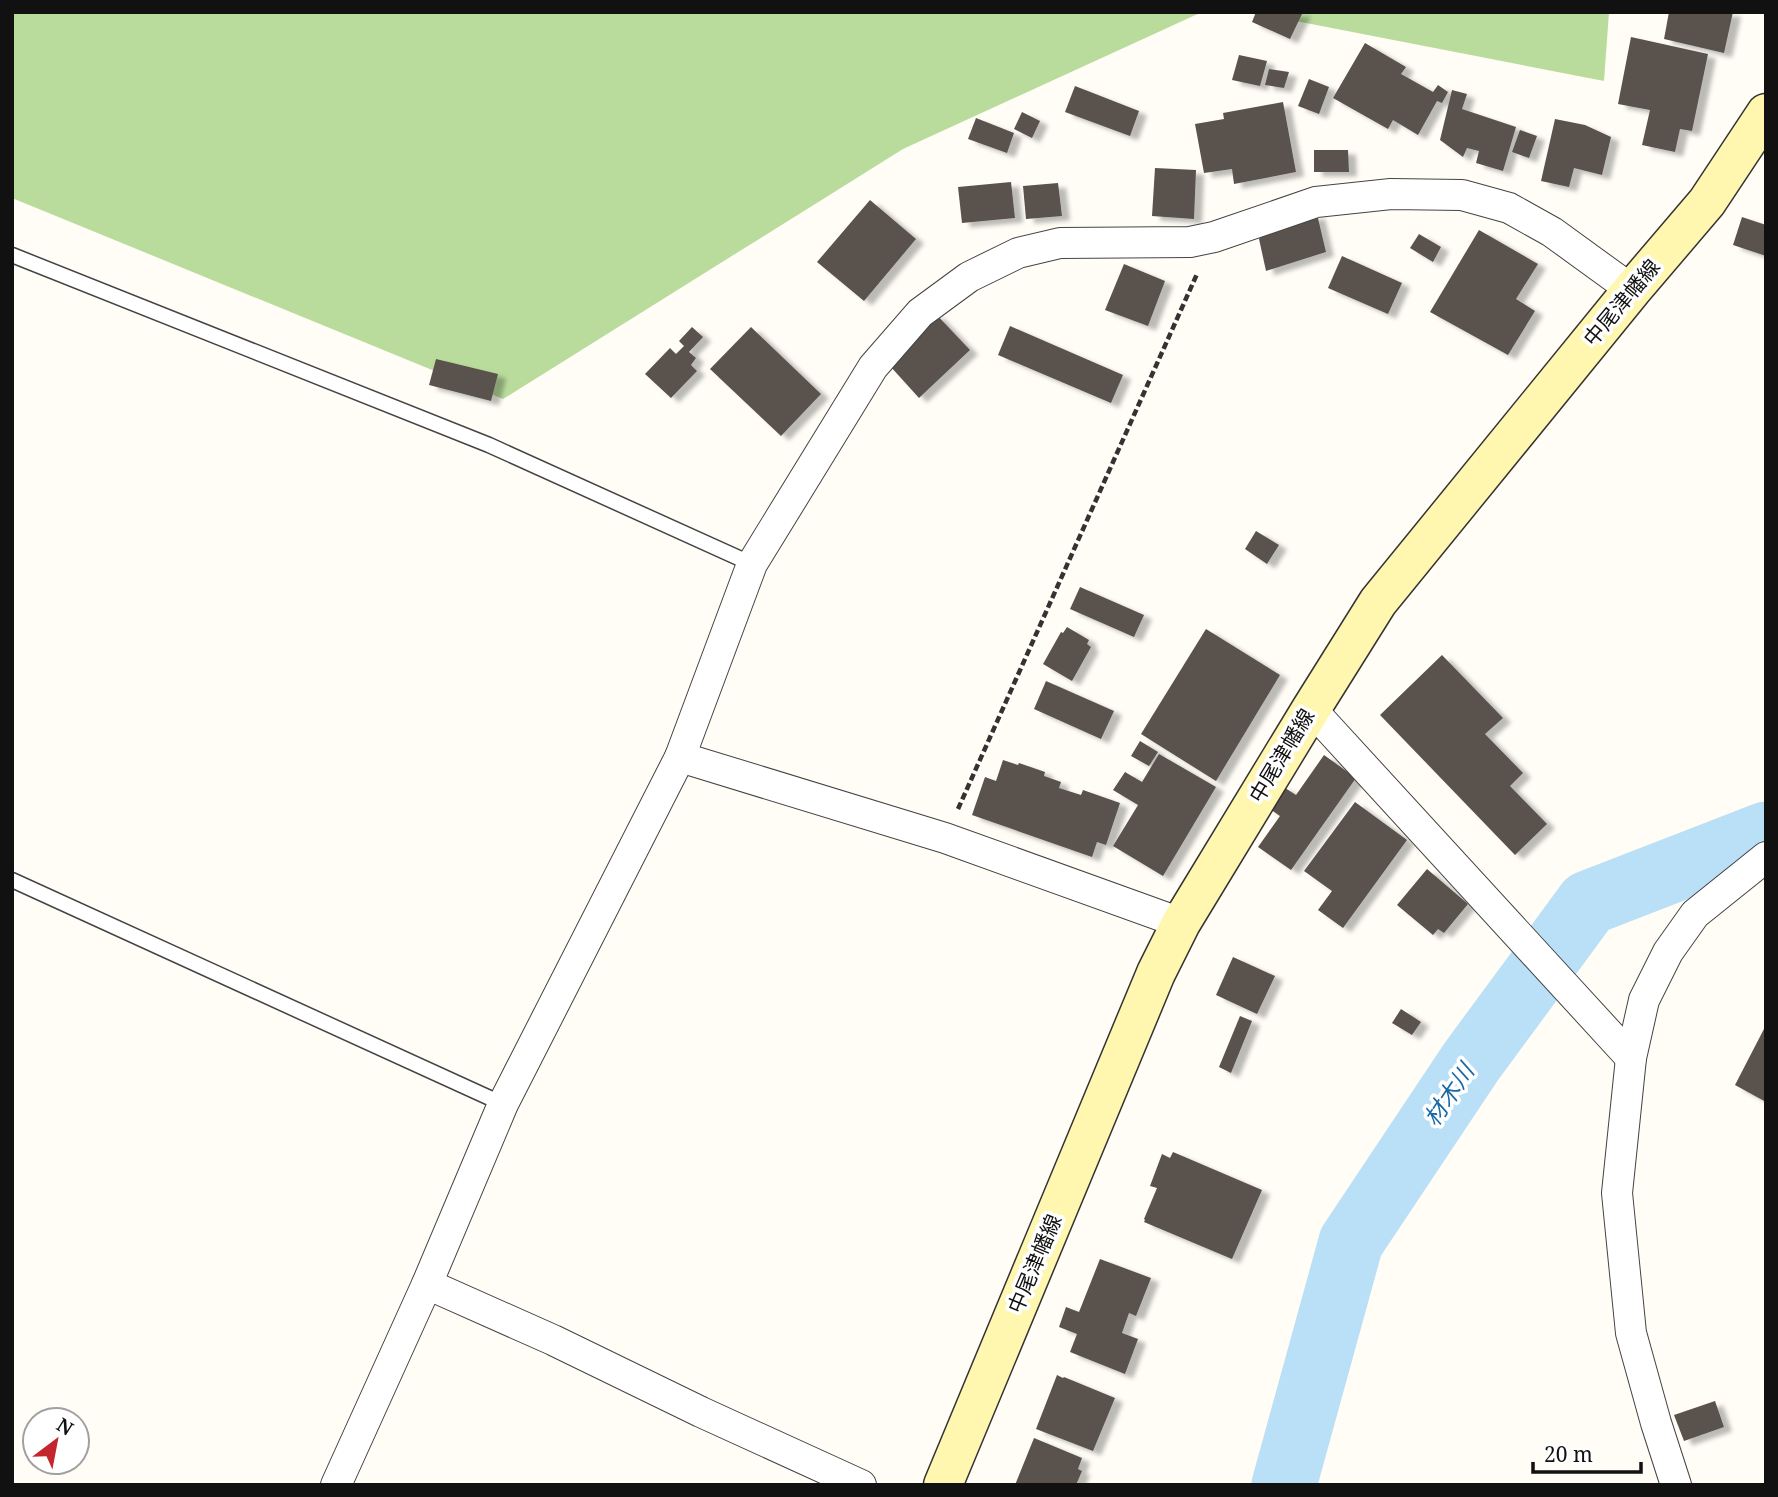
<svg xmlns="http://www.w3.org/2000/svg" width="1778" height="1497" viewBox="0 0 1778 1497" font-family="'Noto Serif','Noto Sans JP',serif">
<defs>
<filter id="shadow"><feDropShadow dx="8" dy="4.5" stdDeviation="2" flood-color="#0004"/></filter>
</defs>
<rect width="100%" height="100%" fill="#fffdf5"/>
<g fill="#b9dc9c">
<path d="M12,12H1202L903,149L503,399L12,198Z"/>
<path d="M1250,12H1609L1604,81Z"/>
</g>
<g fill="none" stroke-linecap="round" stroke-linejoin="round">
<path stroke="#b9e0f7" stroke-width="65" d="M1284,1485L1351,1242L1471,1062L1588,903L1766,834"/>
</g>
<g fill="#5a524d" filter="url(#shadow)">
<path d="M1256,12H1303L1290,39L1252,22Z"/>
<path d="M1669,12H1733L1724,53L1664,39Z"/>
<path d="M1631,37L1708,54L1692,131L1680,129L1675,152L1642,145L1650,110L1618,104Z"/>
<path d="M1365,43L1406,67L1401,74L1433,92L1438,85L1448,92L1442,103L1437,101L1418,135L1393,120L1388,129L1333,98Z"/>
<path d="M1239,55L1267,61L1260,86L1232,80Z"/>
<path d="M1269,69L1289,72L1284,88L1265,85Z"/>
<path d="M1309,79L1329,87L1319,114L1298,106Z"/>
<path d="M1075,86L1139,111L1130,136L1065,112Z"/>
<path d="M1452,90L1467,94L1462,109L1516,127L1503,171L1476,163L1479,151L1467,148L1463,157L1440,140Z"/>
<path d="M1283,102L1296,172L1234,184L1232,169L1204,173L1195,124L1224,119L1223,113Z"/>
<path d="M1022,112L1040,121L1032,138L1014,129Z"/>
<path d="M976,118L1014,133L1007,153L968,139Z"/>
<path d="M1555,119L1585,125L1611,137L1602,175L1574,168L1569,187L1541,181Z"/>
<path d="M1520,130L1537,136L1529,158L1512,152Z"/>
<path d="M1314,150H1348L1349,172H1314Z"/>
<path d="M1155,168L1196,170L1194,219L1152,216Z"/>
<path d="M1011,182L1015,218L962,223L958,187Z"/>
<path d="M1058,183L1062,216L1026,219L1023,186Z"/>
<path d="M870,200L916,239L864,301L817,262Z"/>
<path d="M1317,214L1326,252L1266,271L1259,239L1266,227Z"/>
<path d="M1742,217L1766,225V256L1733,245Z"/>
<path d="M1479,230L1538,264L1516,299L1535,311L1508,355L1430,312Z"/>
<path d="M1419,234L1441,247L1433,262L1410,248Z"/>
<path d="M1342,256L1402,283L1388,314L1328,288Z"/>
<path d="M1124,264L1165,281L1148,326L1105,310Z"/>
<path d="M935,313L970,350L919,398L890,366Z"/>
<path d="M1010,326L1123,375L1111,403L998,355Z"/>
<path d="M692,327L703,337L689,352L696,358L691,365L697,371L671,398L645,374L670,348L676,354L684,346L679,341Z"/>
<path d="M751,327L821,394L781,436L710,369Z"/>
<path d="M436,359L498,374L491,401L429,385Z"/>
<path d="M1256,531L1279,545L1267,564L1245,549Z"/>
<path d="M1080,587L1144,615L1134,637L1070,609Z"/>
<path d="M1067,627L1089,640L1087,644L1091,647L1072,681L1043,664L1061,632L1063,633Z"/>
<path d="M1206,629L1280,675L1216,781L1141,734Z"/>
<path d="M1442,655L1503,718L1485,734L1523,773L1510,786L1547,824L1515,855L1380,715Z"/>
<path d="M1046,681L1114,711L1101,739L1034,709Z"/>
<path d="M1140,741L1158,752L1149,766L1131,756Z"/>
<path d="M1159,754L1216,787L1163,876L1113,846L1138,805L1113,790L1125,772L1142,782Z"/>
<path d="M1324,755L1356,778L1291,870L1258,847L1280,816L1267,807L1282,786L1296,795Z"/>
<path d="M1003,760L1018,765L1019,763L1045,772L1044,776L1061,782L1059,788L1081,795L1083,790L1120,803L1106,845L1097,842L1092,857L972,815L985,777L996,781Z"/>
<path d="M1355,802L1407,840L1343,928L1318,910L1332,891L1304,871Z"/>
<path d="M1427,869L1468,904L1444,933L1438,929L1433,935L1397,905Z"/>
<path d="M1233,957L1275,976L1257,1014L1216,995Z"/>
<path d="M1401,1009L1421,1022L1412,1035L1392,1023Z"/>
<path d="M1240,1016L1252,1021L1231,1073L1219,1067Z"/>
<path d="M1766,1025V1102L1735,1085Z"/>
<path d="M1173,1152L1262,1190L1232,1259L1144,1222L1145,1220L1144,1219L1157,1188L1150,1186L1162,1154L1170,1158Z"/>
<path d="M1100,1259L1151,1278L1136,1316L1129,1313L1122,1333L1138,1339L1125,1374L1070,1352L1077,1334L1059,1327L1066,1307L1079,1312Z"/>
<path d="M1057,1375L1063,1378L1064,1377L1115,1398L1093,1451L1036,1429Z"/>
<path d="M1715,1401L1724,1427L1684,1441L1674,1415Z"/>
<path d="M1034,1438L1082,1458L1078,1469L1082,1471L1076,1485H1015Z"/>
</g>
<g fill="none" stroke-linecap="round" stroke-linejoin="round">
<defs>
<g id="service">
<path d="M12,255L489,445L752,564"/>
<path d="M12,880L503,1104"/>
</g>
<g id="minor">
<path d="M1311,709L1631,1058"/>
<path d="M680,757L945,838L1181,923"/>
<path d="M427,1284L553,1340L701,1412L861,1485"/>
<path d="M336,1485L427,1284L503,1104L680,757L752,564L873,367L920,313L969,277L1018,253L1060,243L1190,242L1214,237L1316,202L1391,194L1462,195L1509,208L1552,232L1632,290"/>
<path d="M1676,1485L1656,1423L1631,1333L1617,1193L1631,1058L1644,1000L1668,952L1695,914L1766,857"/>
</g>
<path id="secondary" d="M943,1485L1156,973L1181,923L1311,709L1378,602L1632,290L1707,202L1766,113"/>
</defs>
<use href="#service" stroke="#444" stroke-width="17"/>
<use href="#minor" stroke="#444" stroke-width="32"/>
<use href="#secondary" stroke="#333" stroke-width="41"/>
<path stroke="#333" stroke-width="4.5" stroke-dasharray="7 3.5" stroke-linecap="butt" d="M958,809L1197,274"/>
<use href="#service" stroke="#fff" stroke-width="14"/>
<use href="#minor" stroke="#fff" stroke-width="30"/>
<use href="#secondary" stroke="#fff6b0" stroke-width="38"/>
</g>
<g text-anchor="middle" stroke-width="7" stroke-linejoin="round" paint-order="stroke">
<g font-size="21" fill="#111" stroke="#fff">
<text transform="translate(1622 303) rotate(-50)" y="7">中尾津幡線</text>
<text transform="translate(1282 756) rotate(-59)" y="7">中尾津幡線</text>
<text transform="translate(1035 1264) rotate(-67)" y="7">中尾津幡線</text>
</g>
<g font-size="23" font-style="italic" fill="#1768a6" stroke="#fff">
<text transform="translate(1449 1095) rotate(-56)" y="8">材木川</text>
</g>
</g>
<rect width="1778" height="1497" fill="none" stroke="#111111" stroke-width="28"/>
<g transform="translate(56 1441) rotate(32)"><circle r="33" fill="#ffffff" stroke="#a0a0a0" stroke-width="2"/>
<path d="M0-5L12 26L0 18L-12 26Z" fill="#c4262e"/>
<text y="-10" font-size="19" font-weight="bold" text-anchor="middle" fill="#111111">N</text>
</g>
<path d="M1533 1462v10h108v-10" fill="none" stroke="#111111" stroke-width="3.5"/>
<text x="1544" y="1462" font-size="21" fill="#111111" stroke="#ffffff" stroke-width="5" paint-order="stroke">20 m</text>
</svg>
